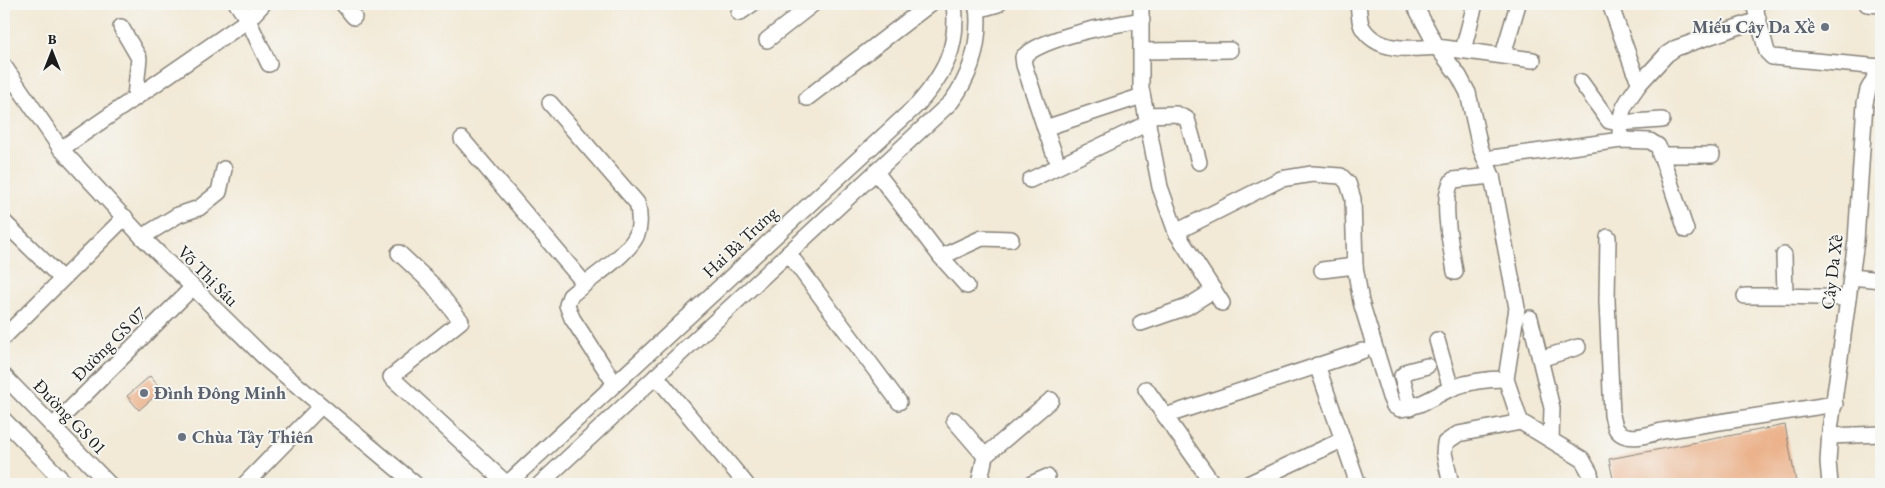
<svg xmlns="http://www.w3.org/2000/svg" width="1885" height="488" viewBox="0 0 1885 488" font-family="'EB Garamond',serif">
<rect width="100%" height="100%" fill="#f6f6f2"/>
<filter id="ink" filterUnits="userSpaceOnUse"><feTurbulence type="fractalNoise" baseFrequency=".02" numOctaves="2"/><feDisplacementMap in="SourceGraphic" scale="10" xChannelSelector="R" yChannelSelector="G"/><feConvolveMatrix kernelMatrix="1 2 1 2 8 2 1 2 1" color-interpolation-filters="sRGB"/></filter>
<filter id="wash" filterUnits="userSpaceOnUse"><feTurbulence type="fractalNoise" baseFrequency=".0096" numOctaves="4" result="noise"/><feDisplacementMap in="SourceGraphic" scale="20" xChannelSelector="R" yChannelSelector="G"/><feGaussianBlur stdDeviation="1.12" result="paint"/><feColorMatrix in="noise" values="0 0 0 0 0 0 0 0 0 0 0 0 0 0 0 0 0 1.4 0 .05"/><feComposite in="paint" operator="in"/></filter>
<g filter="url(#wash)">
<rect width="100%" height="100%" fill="#f2e9d6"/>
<g id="blocks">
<g fill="#ebb28c">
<path d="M150,376L162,390L139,410L127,396Z"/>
<path d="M1785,425L1796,482L1783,484H1614L1609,459Z"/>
</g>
</g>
</g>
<g filter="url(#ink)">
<use href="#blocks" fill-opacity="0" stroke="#878279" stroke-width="1"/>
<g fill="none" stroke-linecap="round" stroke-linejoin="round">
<defs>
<g id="minor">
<path d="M237,4L248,20L269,64"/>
<path d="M343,4L354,17"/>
<path d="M1141,4V88L1160,187L1176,232L1222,303"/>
<path d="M1358,4C1359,10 1359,21 1362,27C1377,53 1412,49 1437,47L1459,76L1468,93L1480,147L1492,176L1517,308L1506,379L1518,415L1521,422L1582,459L1590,473L1592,484"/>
<path d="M1414,4L1437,47L1533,60"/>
<path d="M1610,4L1634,71L1640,83C1625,104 1617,112 1621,140"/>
<path d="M1754,4L1767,52L1772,57L1880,67"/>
<path d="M1867,4L1881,5"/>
<path d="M977,10L998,4"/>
<path d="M739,13L752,4"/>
<path d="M121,27L139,58L135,97"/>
<path d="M767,40L813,4"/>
<path d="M1463,50L1475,4"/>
<path d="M1142,51L1230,50"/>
<path d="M1503,55L1518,4"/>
<path d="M4,66L61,149L142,237L267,360L415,484"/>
<path d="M1581,82L1609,121L1619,123L1662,120"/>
<path d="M1640,83L1667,54L1676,48L1758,20"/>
<path d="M807,98L930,4"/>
<path d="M550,103L637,203C640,214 641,230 634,240C620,261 589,279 570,296L567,305L572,318L615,384"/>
<path d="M1146,115L1176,114L1187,119L1199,162"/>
<path d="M1045,128L1024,65L1023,57C1045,36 1112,25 1142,20"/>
<path d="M462,139L585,284"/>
<path d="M61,149L248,20L263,4"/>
<path d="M1660,155H1712"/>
<path d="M1055,156L1045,128L1142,96"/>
<path d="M1485,159L1621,140L1650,141L1658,146L1686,230"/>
<path d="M876,172L941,257L967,286"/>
<path d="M1030,180L1148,123"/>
<path d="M4,222L62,279"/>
<path d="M1176,232L1281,179L1312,174L1341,176L1348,183L1353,199L1355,266L1361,302L1390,397L1394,406L1400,409C1420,407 1434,396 1452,388C1470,381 1487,379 1506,379"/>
<path d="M142,237L178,215L199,208L219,192L224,169"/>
<path d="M1608,237L1607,301L1612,415C1613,419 1614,426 1617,430C1627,443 1650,434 1662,431L1835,404"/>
<path d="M399,253L432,284L461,321L391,377L507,484"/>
<path d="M789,254L899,402"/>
<path d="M1784,255L1785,296L1848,298"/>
<path d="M941,257L982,238L1011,239"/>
<path d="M1322,270L1355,266"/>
<path d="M1455,272C1452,250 1439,197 1453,180L1492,176"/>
<path d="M1851,277L1881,280"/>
<path d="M1745,296H1785"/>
<path d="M1530,318L1552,408L1551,440"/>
<path d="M1141,323L1187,307L1214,290"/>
<path d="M4,337L125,217"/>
<path d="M1437,340L1451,389"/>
<path d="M1540,359L1578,347"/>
<path d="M1317,365L1358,484"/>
<path d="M4,376L109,484"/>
<path d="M656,376L746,484"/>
<path d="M1146,389L1213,484"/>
<path d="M1410,408L1402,376L1408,371L1427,366"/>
<path d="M1165,416L1362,351"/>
<path d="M4,420L66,484"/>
<path d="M954,420L985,456"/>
<path d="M53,426L192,288"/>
<path d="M1830,436L1881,434"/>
<path d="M245,484L320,407"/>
<path d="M507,484L918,104C945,73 959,47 954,4"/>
<path d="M540,484L951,102C973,73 981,41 977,4"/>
<path d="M979,484L985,456L1051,400"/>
<path d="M1031,484L1047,477"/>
<path d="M1248,484L1342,440"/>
<path d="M1451,484L1444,453L1445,443L1458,434L1521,422"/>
<path d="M1830,484L1828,462L1830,430L1856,241L1865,103L1868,90L1881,66"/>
</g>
</defs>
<use href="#minor" stroke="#878279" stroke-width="18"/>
<use href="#minor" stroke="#fff" stroke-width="15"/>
</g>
</g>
<g fill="#6b7280" stroke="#f6f6f2" stroke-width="2">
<circle cx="1825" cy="27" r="5"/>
<circle cx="144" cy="393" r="5"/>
<circle cx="182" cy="437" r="5"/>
</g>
<g text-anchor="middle" stroke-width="4" stroke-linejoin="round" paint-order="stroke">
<g font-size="18" font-weight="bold" fill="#5b616d" stroke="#f6f6f2" text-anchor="start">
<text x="1815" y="33" text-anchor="end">Miếu Cây Da Xề</text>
<text x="154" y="399">Đình Đông Minh</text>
<text x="192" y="443">Chùa Tây Thiên</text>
</g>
<g font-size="18" fill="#1c1c1c" stroke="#f6f6f2">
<text transform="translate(740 242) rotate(-43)" y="6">Hai Bà Trưng</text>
<text transform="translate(1832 272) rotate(-83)" y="6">Cây Da Xề</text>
<text transform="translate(208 276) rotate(45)" y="6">Võ Thị Sáu</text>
<text transform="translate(109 344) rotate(-45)" y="6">Đường GS 07</text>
<text transform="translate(70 417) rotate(46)" y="6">Đường GS 01</text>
</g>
</g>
<rect width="1885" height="488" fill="none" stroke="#f6f6f2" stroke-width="20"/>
<g transform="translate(52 52)" stroke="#f6f6f2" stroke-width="4" paint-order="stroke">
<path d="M0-4L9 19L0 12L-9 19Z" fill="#1c1c1c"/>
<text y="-8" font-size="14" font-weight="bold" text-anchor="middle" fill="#1c1c1c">B</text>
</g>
</svg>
